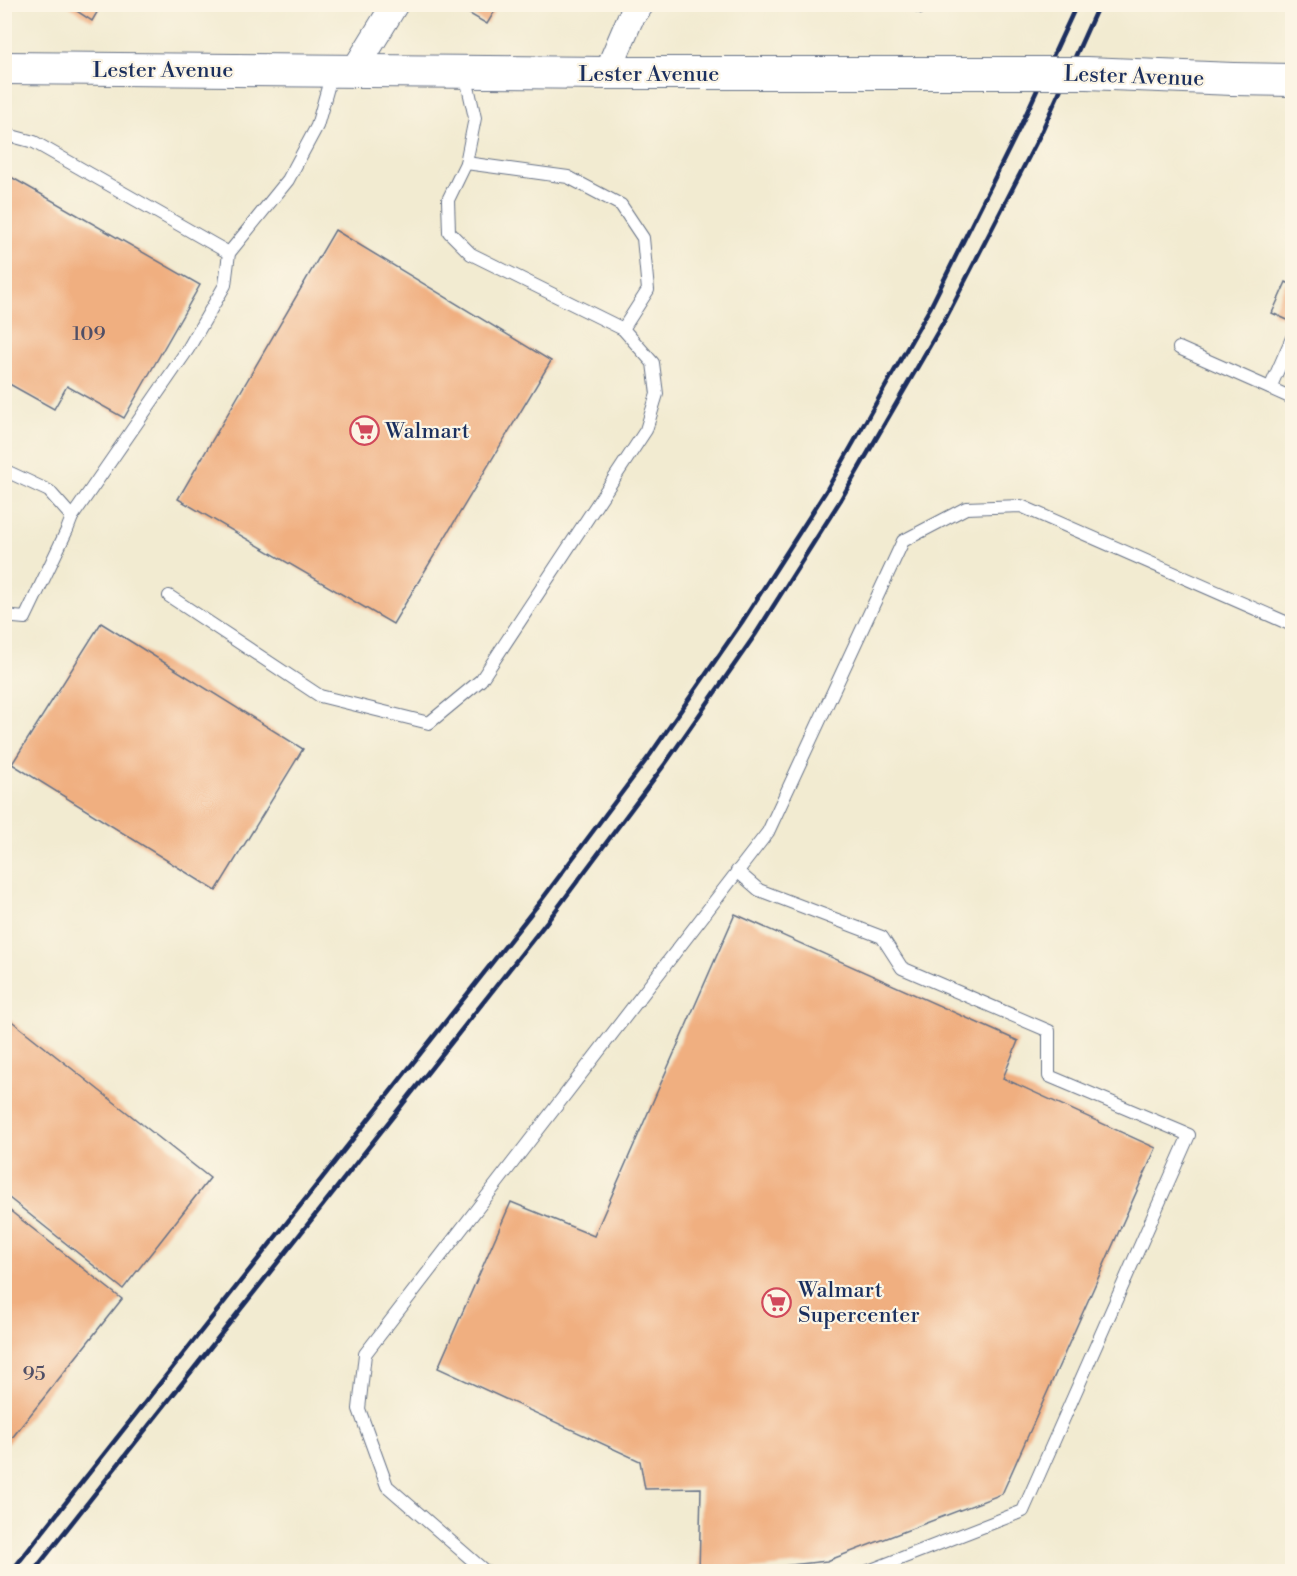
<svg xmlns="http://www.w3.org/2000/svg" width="1297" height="1576" viewBox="0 0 1297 1576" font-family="'Libre Bodoni',serif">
<rect width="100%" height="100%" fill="#fcf5e5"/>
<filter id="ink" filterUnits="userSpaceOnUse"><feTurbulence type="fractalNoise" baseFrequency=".0167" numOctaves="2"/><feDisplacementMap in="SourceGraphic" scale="12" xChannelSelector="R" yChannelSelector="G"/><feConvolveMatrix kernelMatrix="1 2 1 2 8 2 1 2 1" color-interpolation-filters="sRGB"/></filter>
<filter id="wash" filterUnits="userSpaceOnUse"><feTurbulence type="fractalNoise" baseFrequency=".008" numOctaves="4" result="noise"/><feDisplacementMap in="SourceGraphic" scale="24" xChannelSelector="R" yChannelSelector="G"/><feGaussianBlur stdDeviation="1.35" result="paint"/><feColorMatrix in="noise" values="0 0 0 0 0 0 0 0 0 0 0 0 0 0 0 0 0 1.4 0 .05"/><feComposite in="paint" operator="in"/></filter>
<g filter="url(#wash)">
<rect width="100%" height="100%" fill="#f2ebd1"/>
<g id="blocks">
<g fill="#f0af80">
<path d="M66,4H102L92,21Z"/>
<path d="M464,4H499L487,24L461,9Z"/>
<path d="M898,4H926L922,14Z"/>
<path d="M4,173L200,285L124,418L67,386L54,409L4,381Z"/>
<path d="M335,230L551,361L393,624L178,499Z"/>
<path d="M1286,282L1292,285V322L1272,313Z"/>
<path d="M101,623L303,749L216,891L12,764Z"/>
<path d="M735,914L1018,1041L1003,1078L1156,1148L1002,1494L827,1561L727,1572H699L701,1488L645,1489L640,1461L438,1368L511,1202L594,1236Z"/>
<path d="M4,1015L210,1178L123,1289L4,1194Z"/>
<path d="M4,1206L122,1299L4,1448Z"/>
</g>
</g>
</g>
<g filter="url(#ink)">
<use href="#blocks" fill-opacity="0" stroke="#667186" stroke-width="1.5"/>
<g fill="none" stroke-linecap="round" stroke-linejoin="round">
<defs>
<g id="service">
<path d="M4,134L34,142L229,253"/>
<path d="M466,163L568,177L621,205L643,238L648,290L623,329"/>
<path d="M1179,348L1292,398"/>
<path d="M1270,388L1292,338"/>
<path d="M4,470L49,491L72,517L67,530L25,618L14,617L4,612"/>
<path d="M72,517L188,349L225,285L229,253L288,180L317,126L332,73"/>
<path d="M169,596L320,696L429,723L481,680L646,430L657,394L653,363L623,329L471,254L449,232L448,200L466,163L475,118L465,73"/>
<path d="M737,871L759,890L882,937L902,968L1049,1031V1076L1189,1135L1023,1511L866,1572"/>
<path d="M486,1572L387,1486L359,1409L365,1354L768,832L903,541L966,508L1021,506L1292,625"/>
</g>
<g id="minor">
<path d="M354,71L395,4"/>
<path d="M607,73L630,19L641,4"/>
</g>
<g id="tertiary">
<path d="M4,68L607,73H879"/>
<path d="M1233,79L1292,80"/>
</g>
</defs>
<use href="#service" stroke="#667186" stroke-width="14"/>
<use href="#minor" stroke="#667186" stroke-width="28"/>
<use href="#tertiary" stroke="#667186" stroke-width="34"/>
<use href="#service" stroke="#fff" stroke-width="12"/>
<use href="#minor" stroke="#fff" stroke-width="26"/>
<use href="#tertiary" stroke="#fff" stroke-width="32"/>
<g stroke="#1b2f5e" stroke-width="4.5">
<path d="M11,1572L540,902L650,755L742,622L826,491L930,308L1020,127L1077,4"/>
<path d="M33,1572L553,914L665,764L755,635L840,501L947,316L1040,135L1099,4"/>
</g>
<defs>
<path id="tertiary-bridge" d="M879,73H1087L1233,79"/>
</defs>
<use href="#tertiary-bridge" stroke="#667186" stroke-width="34" stroke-linecap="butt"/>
<use href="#tertiary-bridge" stroke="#fff" stroke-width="32"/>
</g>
</g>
<defs>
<symbol id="supermarket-ring" viewBox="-11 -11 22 22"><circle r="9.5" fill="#fcf5e5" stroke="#d1495b" stroke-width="1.5"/><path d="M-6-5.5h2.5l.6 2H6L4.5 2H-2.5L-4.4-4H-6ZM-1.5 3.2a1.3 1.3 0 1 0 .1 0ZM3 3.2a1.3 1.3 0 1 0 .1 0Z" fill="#d1495b"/></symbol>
</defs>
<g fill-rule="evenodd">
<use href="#supermarket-ring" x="348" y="414" width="33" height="33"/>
<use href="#supermarket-ring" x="760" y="1286" width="33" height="33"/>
</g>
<g text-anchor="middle" stroke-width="4.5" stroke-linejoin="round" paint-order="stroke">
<g font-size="20" fill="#504f66">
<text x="89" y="340">109</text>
<text x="34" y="1380">95</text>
</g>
<g font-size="22" fill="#1b2f5e" stroke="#fcf5e5">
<text x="163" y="77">Lester Avenue</text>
<text x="649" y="81">Lester Avenue</text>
<text transform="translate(1134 75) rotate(2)" y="8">Lester Avenue</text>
</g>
<g font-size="22" fill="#1b2f5e" stroke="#fcf5e5" text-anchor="start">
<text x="385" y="438">Walmart</text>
<text x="798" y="1297">Walmart<tspan x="798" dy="25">Supercenter</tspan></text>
</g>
</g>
<rect width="1297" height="1576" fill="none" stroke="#fcf5e5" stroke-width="24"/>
</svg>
